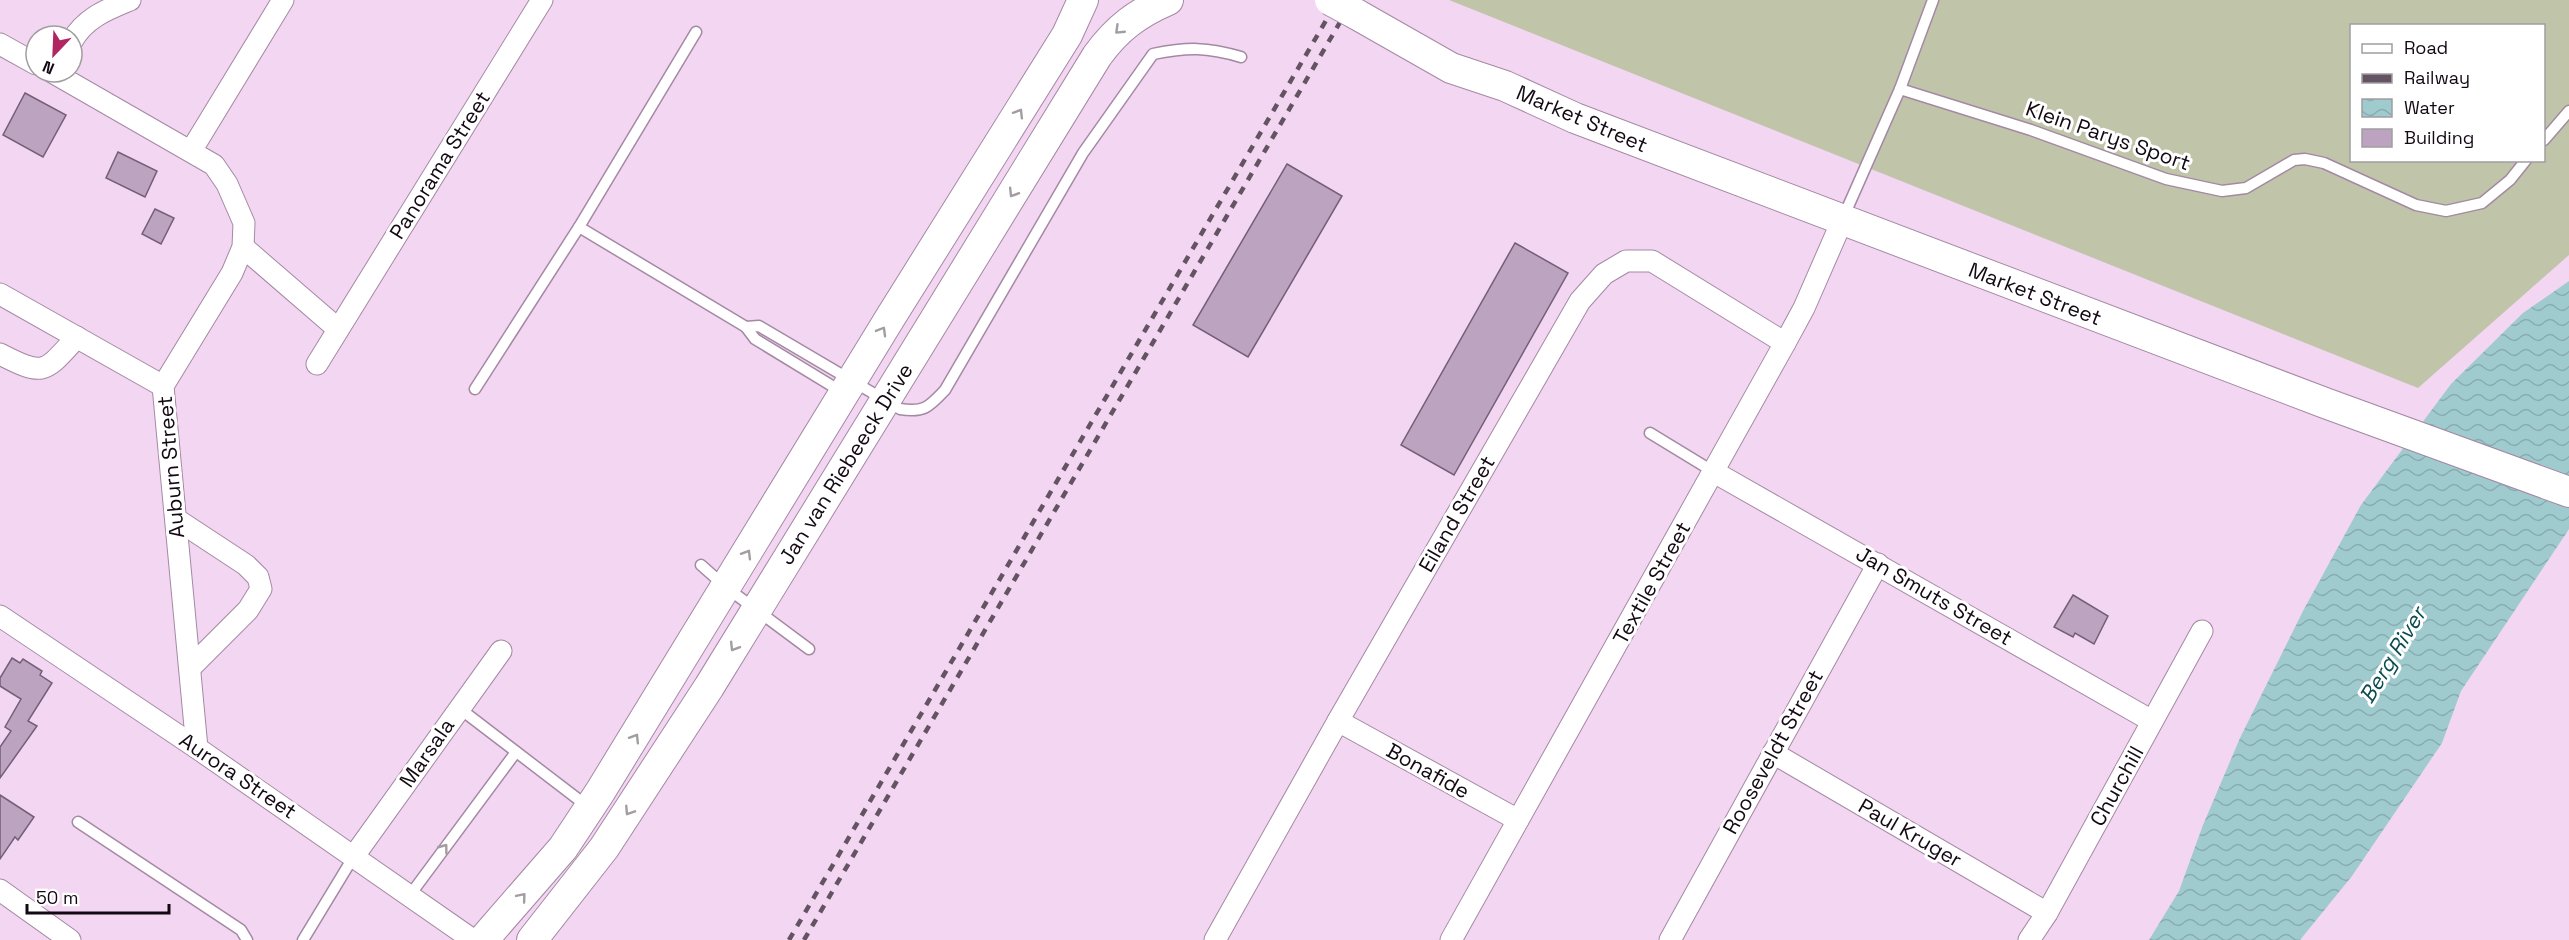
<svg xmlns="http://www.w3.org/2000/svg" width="2569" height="940" viewBox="0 0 2569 940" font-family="'Space Grotesk',sans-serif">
<defs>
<pattern id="water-waves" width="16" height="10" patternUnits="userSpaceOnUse" patternTransform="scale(1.5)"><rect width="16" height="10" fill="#9fcbcf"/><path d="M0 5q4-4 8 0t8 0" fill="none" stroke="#88adb1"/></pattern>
</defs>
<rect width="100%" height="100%" fill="#f3d6f2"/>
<path fill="#c0c4a9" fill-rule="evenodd" d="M1449,0H2569V255L2418,388ZM2352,26H2544V160H2352Z"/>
<path fill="url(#water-waves)" d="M2569,281V529L2461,691L2442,743L2352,876L2300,940H2149L2179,891L2203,825L2240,738L2303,611L2361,505L2451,384L2523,313Z"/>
<g fill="#bca3c0" stroke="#745e78" stroke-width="1.5">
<path d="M25,93L66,115L43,157L3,135Z"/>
<path d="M118,152L157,171L145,197L106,178Z"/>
<path d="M1287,164L1342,196L1248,357L1193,325Z"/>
<path d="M155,209L174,218L161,244L142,234Z"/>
<path d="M1515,243L1568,273L1454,475L1401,445Z"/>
<path d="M2073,595L2108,616L2094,644L2075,633L2073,637L2054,627Z"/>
<path d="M12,658L20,663L23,659L42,671L40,675L52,683L28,721L37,726L0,778V747L11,731L5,727L21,699L0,686V678Z"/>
<path d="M0,795L34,817L18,840L15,837L0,859Z"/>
</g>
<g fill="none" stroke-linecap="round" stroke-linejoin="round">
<defs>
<g id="lane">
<path d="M1900,89L1933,0"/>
<path d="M2544,140L2569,111"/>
<path d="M1843,218L1900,89L2031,130L2166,179L2222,191L2246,188L2294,160L2305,159L2324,163L2416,205L2446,211L2482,203L2510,180L2526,160"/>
<path d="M579,227L746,327L755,339L842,392"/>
<path d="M746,327L759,326L900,409C924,413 929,407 945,390L1083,153L1153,54C1188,47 1207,47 1241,57"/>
<path d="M475,389L579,227L696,32"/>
<path d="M1650,433L1714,472"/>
<path d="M701,565L727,588L809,649"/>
<path d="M459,708L587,806"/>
<path d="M78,822L241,930L247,940"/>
<path d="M410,895L516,752"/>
<path d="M303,940L354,856"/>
</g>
<g id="street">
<path d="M72,41C85,18 106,10 130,0"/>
<path d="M0,44L36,64"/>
<path d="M52,72L214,165L227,184L244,223L243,247L232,273L163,386L197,748"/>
<path d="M191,151L283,0"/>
<path d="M243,247L338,329"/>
<path d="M0,294L163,386"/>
<path d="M0,354C45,377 44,373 77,337"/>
<path d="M317,364L542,0"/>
<path d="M1714,472L2152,721"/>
<path d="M176,519L246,565L258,577L261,589L248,610L190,668"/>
<path d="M0,616L197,748L473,940"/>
<path d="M1338,721L1518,820"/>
<path d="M1773,753L2047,913"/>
<path d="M354,856L501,651"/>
<path d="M0,890L70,940"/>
<path d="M1215,940L1338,721L1580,301L1604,274L1626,261H1652L1785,343"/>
<path d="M1451,940L1785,343L1804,308L1842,221"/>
<path d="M1670,940L1878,564"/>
<path d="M2029,940L2047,913L2202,631"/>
</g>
<g id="secondary">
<path d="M1356,14L1451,68L1505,86L1575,118L2325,403L2569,492"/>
<path d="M483,940L563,848L600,792L890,318L1067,35L1083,0"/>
<path d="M532,940L604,848L709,687L1097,56C1117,28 1138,13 1168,0"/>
</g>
</defs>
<use href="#lane" stroke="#a489a3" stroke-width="13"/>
<use href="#street" stroke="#a489a3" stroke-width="23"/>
<use href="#secondary" stroke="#a489a3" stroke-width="32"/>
<use href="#lane" stroke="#fff" stroke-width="10"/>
<use href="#street" stroke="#fff" stroke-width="21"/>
<use href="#secondary" stroke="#fff" stroke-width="30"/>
<g stroke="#645363" stroke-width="4.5" stroke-dasharray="8 8" stroke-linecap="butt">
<path d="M789,940L1338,0"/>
<path d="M804,940L1353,0"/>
</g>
<defs>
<path id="secondary-bridge" d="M1330,0L1356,14"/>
</defs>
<use href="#secondary-bridge" stroke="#a489a3" stroke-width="32" stroke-linecap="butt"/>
<use href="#secondary-bridge" stroke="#fff" stroke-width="30"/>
</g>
<defs><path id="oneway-chevron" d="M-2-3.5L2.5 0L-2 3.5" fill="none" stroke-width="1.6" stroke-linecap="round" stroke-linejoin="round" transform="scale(1.5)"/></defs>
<g stroke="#a19da1">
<use href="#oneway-chevron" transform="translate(1119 30) rotate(136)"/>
<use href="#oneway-chevron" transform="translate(1019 113) rotate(-58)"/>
<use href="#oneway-chevron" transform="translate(1013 193) rotate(122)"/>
<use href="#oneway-chevron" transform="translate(882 331) rotate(-60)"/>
<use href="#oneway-chevron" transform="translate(747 554) rotate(-59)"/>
<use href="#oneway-chevron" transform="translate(734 647) rotate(122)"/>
<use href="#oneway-chevron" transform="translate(635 738) rotate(-58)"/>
<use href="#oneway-chevron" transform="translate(629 811) rotate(123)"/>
<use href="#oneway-chevron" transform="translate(444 848) rotate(-53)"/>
<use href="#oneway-chevron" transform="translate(522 897) rotate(-50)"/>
</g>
<g text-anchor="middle" stroke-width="6" stroke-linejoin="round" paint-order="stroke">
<g font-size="21" fill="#130913" stroke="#fff">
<text transform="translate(1582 119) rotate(23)" y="7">Market Street</text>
<text transform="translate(2108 136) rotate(19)" y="7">Klein Parys Sport</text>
<text transform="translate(440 165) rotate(-58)" y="7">Panorama Street</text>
<text transform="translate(2035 294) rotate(21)" y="7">Market Street</text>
<text transform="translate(846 464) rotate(-58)" y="7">Jan van Riebeeck Drive</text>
<text transform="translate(171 467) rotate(-95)" y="7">Auburn Street</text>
<text transform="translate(1457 514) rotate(-60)" y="7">Eiland Street</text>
<text transform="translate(1652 583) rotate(-61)" y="7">Textile Street</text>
<text transform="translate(1934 596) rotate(30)" y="7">Jan Smuts Street</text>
<text transform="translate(1773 752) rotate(-61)" y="7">Rooseveldt Street</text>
<text transform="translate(427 753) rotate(-55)" y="7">Marsala</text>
<text transform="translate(1428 771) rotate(29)" y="7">Bonafide</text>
<text transform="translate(238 776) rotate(34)" y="7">Aurora Street</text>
<text transform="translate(2117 786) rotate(-61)" y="7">Churchill</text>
<text transform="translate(1910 833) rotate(30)" y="7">Paul Kruger</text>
</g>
<g font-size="22" font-style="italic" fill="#0b4c51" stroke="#fff">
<text transform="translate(2392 655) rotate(-59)" y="8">Berg River</text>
</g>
</g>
<rect x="2350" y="24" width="195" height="138" fill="#ffffff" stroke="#a19da1" stroke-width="1.5"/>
<rect x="2362" y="44" width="30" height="9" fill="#ffffff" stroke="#a19da1" stroke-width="1.5"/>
<text x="2404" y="54" font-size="18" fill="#130913">Road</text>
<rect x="2362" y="74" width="30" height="9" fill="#645363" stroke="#a19da1" stroke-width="1.5"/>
<text x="2404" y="84" font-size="18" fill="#130913">Railway</text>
<rect x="2362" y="99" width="30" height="18" fill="url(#water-waves)" stroke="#a19da1" stroke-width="1.5"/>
<text x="2404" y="114" font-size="18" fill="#130913">Water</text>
<rect x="2362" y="129" width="30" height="18" fill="#bca3c0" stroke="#a19da1" stroke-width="1.5"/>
<text x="2404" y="144" font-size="18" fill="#130913">Building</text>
<g transform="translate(54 54) rotate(203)"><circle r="28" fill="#ffffff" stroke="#a19da1" stroke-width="1.5"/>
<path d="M0-4.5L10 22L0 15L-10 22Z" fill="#b02562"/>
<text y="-9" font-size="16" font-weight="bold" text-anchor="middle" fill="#130913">N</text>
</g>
<path d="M27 904v9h142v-9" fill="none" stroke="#130913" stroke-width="3"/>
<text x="36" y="904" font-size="18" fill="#130913" stroke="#ffffff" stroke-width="4.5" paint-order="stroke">50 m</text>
</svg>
